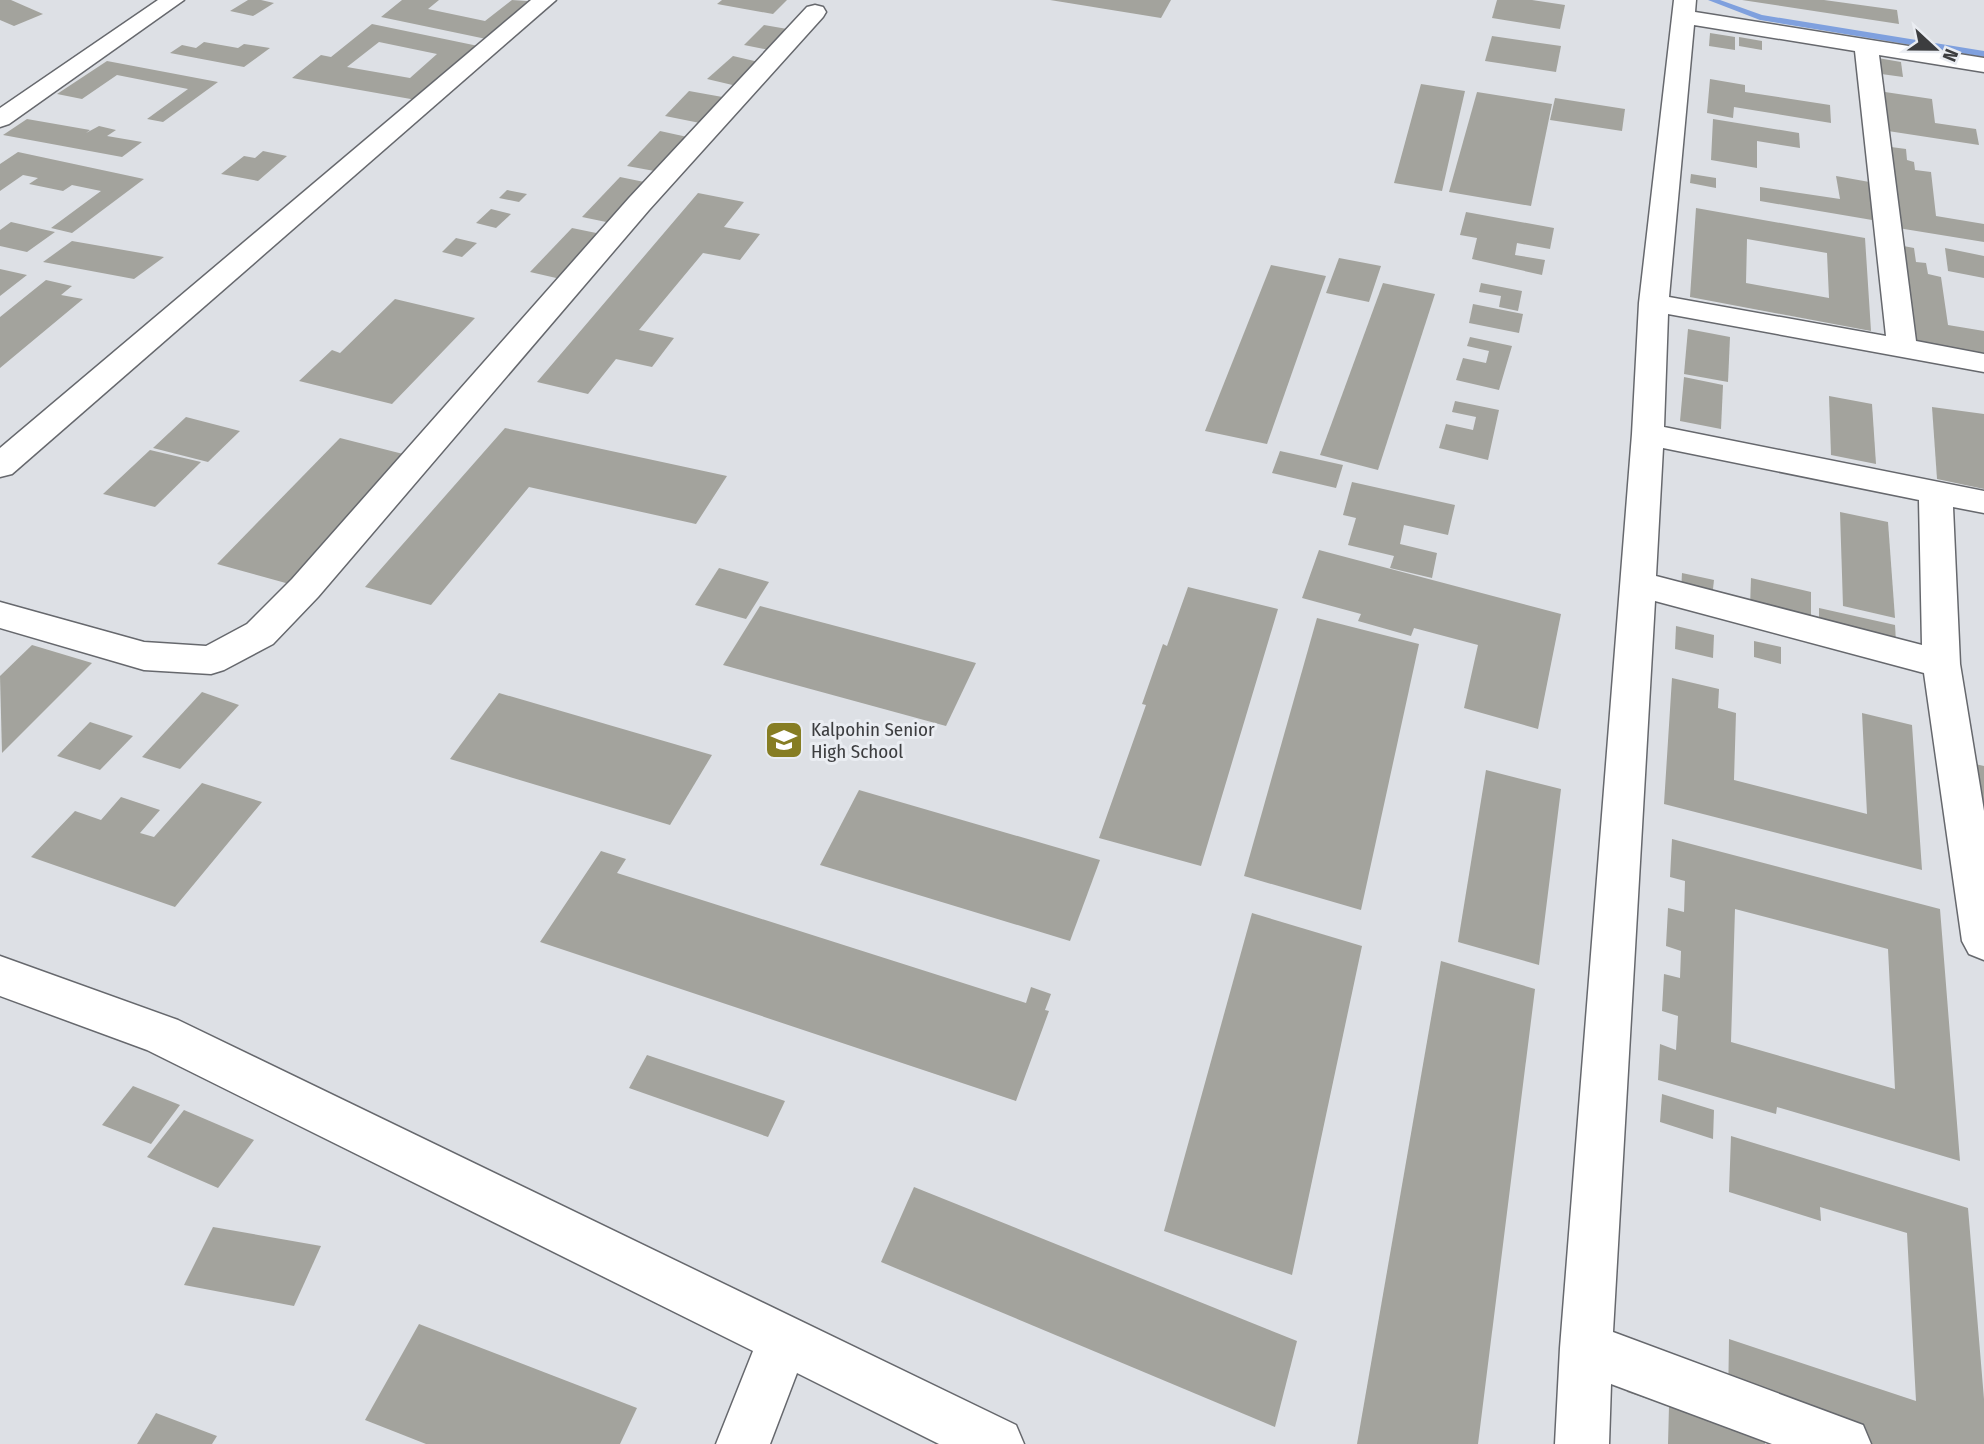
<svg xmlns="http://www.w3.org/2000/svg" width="1984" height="1444" viewBox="0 0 1984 1444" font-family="'Fira Sans Condensed',sans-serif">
<rect width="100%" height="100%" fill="#dde0e5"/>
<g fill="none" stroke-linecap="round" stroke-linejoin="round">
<path fill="#7fa0de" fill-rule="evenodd" d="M1708,0H1720L1762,15L1984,51V57L1760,20Z"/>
</g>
<g fill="#a3a39d" fill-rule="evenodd">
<path d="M0,0H11L43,14L14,26L0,20Z"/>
<path d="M248,0H261L274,3L253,16L230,11Z"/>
<path d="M402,0H439L428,9L485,21L512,0L540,2L491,40L381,17Z"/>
<path d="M722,0H787L773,14L717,4Z"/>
<path d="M1050,0H1171L1161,18Z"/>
<path d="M1497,0H1532L1565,5L1560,29L1492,18Z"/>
<path d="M1742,0H1824L1897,10L1899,24Z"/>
<path d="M372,24L483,47L422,101L292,78L321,55L331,57ZM379,42L437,54L410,78L347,67Z"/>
<path d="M764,25L793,30L774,51L744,45Z"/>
<path d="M1710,33L1735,37V50L1709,46Z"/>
<path d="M1492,36L1561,46L1556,72L1485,61Z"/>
<path d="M1739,37L1762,41V50L1739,46Z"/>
<path d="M204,42L238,48L244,44L270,48L244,67L170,53L182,45L196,48Z"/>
<path d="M733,56L767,64L741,87L707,79Z"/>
<path d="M1872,57L1901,62L1903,77L1874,73Z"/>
<path d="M107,61L218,82L163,122L147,119L188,89L117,75L82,99L57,94Z"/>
<path d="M1710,79L1745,85V92L1830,105L1831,123L1734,107L1733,118L1707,113Z"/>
<path d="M1421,84L1465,91L1442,191L1394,183Z"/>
<path d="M689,91L728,98L705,124L665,116Z"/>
<path d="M1477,92L1552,104L1531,206L1449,192Z"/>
<path d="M1885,92L1932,99L1935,123L1976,129L1979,145L1888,131Z"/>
<path d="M1555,98L1625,109L1622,131L1550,120Z"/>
<path d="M27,119L90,130L86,133L99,126L116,130L107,136L142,142L122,157L3,135Z"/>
<path d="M1713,119L1799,133L1800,148L1757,141V168L1711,160Z"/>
<path d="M660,131L692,138L660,172L627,166Z"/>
<path d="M1891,147L1906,149L1907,160L1914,162L1915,170L1931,172L1936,216L1984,224V242L1898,228Z"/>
<path d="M263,151L287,156L258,181L221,174L244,156L255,158Z"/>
<path d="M18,152L144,179L72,233L51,228L101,191L72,185L63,191L29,184L38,178L23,175L0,191V164Z"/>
<path d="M1691,174L1716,178V188L1690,183Z"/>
<path d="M1836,176L1875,183L1878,221L1760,201V187L1840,199Z"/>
<path d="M620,177L654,184L616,224L582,217Z"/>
<path d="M507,190L527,194L519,202L499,198Z"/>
<path d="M698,193L744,202L724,227L760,234L740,260L703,253L639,330L674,338L652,367L616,359L588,394L537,382Z"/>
<path d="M1696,208L1865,238L1871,331L1690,297ZM1747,239L1827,253L1829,298L1746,283Z"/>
<path d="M491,209L511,214L496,228L476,223Z"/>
<path d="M1466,212L1554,228L1550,249L1517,243L1515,255L1545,260L1542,275L1472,259L1477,238L1460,235Z"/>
<path d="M11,222L55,232L27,252L0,246V230Z"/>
<path d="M572,228L606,235L565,280L530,272Z"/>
<path d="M456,238L477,243L462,257L442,252Z"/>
<path d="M72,241L164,257L134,279L43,262Z"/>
<path d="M1898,245L1914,248L1916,262L1926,263L1928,274L1941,277L1948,325L1984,331V356L1906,341Z"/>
<path d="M1945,248L1984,256V278L1948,271Z"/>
<path d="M1339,258L1381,266L1369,302L1326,293Z"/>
<path d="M1271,265L1326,276L1267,444L1205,431Z"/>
<path d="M0,269L27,275L0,296Z"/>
<path d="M46,280L72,286L61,295L83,299L0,368V317Z"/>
<path d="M1383,283L1435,294L1378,470L1320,455Z"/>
<path d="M1481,283L1522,291L1518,311L1499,307L1501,296L1479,292Z"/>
<path d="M395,299L475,318L392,404L299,381L332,350L340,353Z"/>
<path d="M1473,304L1523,314L1519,333L1469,323Z"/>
<path d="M1688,329L1730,337L1728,382L1684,374Z"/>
<path d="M1470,337L1512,346L1499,390L1456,380L1463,358L1486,363L1489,351L1467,346Z"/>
<path d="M1684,377L1723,385L1721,429L1680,421Z"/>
<path d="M1829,396L1872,404L1876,464L1831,455Z"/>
<path d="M1455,401L1499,410L1488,460L1439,448L1446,424L1473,430L1476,417L1452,412Z"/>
<path d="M1932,407L1984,414V489L1937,479Z"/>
<path d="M186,417L240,431L208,462L153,448Z"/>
<path d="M505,428L727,476L696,524L529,487L431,605L365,587Z"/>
<path d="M340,438L411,456L293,585L217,564Z"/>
<path d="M150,450L201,462L155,507L103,494Z"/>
<path d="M1280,451L1343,465L1336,488L1272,473Z"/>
<path d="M1352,482L1455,505L1448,535L1404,525L1400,544L1437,553L1432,578L1390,568L1394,556L1348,545L1356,518L1343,515Z"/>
<path d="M1840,512L1888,522L1895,618L1843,606Z"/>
<path d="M1319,550L1561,614L1538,729L1464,708L1478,645L1414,628L1411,636L1358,621L1361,614L1302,598Z"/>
<path d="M719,568L769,582L746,619L695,605Z"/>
<path d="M1682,573L1714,580L1712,598L1681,591Z"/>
<path d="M1751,578L1811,592V621L1750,607Z"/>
<path d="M1188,587L1278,609L1201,866L1099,838L1146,705L1142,704L1163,644L1167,646Z"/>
<path d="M760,606L976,663L946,726L723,665Z"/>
<path d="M1819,608L1895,625L1896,642L1819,625Z"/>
<path d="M1317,618L1419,644L1361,910L1244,876Z"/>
<path d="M1676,626L1714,635L1713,658L1675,649Z"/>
<path d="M1754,641L1781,647V664L1754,657Z"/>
<path d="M32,645L92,663L2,753L0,676Z"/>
<path d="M1672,678L1719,689L1718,708L1736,713L1734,780L1867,814L1862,713L1912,725L1922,870L1664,804Z"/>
<path d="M202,692L239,705L180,769L142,757Z"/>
<path d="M499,693L712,755L670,825L450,759Z"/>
<path d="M90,722L133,736L100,770L57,756Z"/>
<path d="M1975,764L1984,766V806H1983Z"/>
<path d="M1486,770L1561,789L1539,965L1458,942Z"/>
<path d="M202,783L262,802L175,907L31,857L75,811L101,820L121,797L160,810L140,833L154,837Z"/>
<path d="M859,790L1100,860L1070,941L820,865Z"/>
<path d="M1672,839L1940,909L1960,1161L1777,1107L1776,1114L1658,1080L1660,1044L1676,1050L1678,1016L1662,1011L1664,974L1680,978L1681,951L1666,946L1668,908L1684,912L1685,881L1670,877ZM1735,909L1888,949L1895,1089L1731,1042Z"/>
<path d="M601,851L626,859L617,873L1026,1003L1031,987L1051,994L1045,1010L1049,1011L1016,1101L540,942Z"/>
<path d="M1252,913L1362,946L1292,1275L1164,1231Z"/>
<path d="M1441,961L1535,989L1478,1444H1357Z"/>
<path d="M647,1055L785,1101L768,1137L629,1088Z"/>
<path d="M133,1086L180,1105L151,1144L102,1125Z"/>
<path d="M1662,1094L1714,1110L1713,1139L1660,1122Z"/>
<path d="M184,1110L254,1140L218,1188L147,1157Z"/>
<path d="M1731,1136L1968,1208L1984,1399V1444H1813L1765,1428V1444H1668L1669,1406L1627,1392L1630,1356L1728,1404L1729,1339L1916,1401L1907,1233L1820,1207L1821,1221L1729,1192Z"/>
<path d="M914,1187L1297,1341L1275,1427L881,1262Z"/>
<path d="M213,1227L321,1246L294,1306L184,1285Z"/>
<path d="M419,1324L637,1408L620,1444H426L365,1420Z"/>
<path d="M156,1413L217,1436L212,1444H137Z"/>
</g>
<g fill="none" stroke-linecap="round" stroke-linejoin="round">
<defs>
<g id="street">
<path d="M158,0H184L9,124L0,127V108Z"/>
<path d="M531,0H556L12,474L0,477V448Z"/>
<path d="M1674,0H1696L1695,12L1984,58V72L1879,55L1916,341L1984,354V372L1668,314L1664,427L1984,491V513L1953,507L1960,664L1984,811V960L1969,954L1962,941L1924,673L1655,601L1613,1332L1863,1425L1871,1444H1772L1611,1384L1609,1444H1555L1560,1348L1632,434L1639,303ZM1694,25L1855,51L1886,336L1669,297ZM1663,448L1919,500L1922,645L1656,576Z"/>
<path d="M815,5L823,7L826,12L823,17L649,210L318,597L273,644L224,670L211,674L144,670L0,628V602L144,642L206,646L247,624L292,579L629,198L807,7Z"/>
<path d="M0,956L178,1020L1016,1425L1024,1444H939L797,1373L770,1444H716L753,1351L147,1050L0,996Z"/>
</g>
</defs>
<use href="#street" stroke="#66686d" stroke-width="3"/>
<use href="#street" fill="#fff" fill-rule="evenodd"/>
</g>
<defs>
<symbol id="school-square" viewBox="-11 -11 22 22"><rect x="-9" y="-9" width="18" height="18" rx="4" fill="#867d23" stroke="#eaedf2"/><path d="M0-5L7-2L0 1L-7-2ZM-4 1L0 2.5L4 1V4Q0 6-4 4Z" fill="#fff"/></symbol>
</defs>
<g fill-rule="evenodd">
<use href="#school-square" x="762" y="718" width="44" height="44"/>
</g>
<g text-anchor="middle" stroke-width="6" stroke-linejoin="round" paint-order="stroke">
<g font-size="19" fill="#3c3d3f" stroke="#eaedf2" text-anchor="start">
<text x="811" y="736">Kalpohin Senior<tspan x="811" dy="22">High School</tspan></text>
</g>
</g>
<g transform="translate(1935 49) rotate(112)" stroke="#eaedf2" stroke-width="5" paint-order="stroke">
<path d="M0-5L12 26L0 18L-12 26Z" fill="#3c3d3f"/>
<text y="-10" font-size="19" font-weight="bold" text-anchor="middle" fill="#3c3d3f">N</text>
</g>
</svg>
